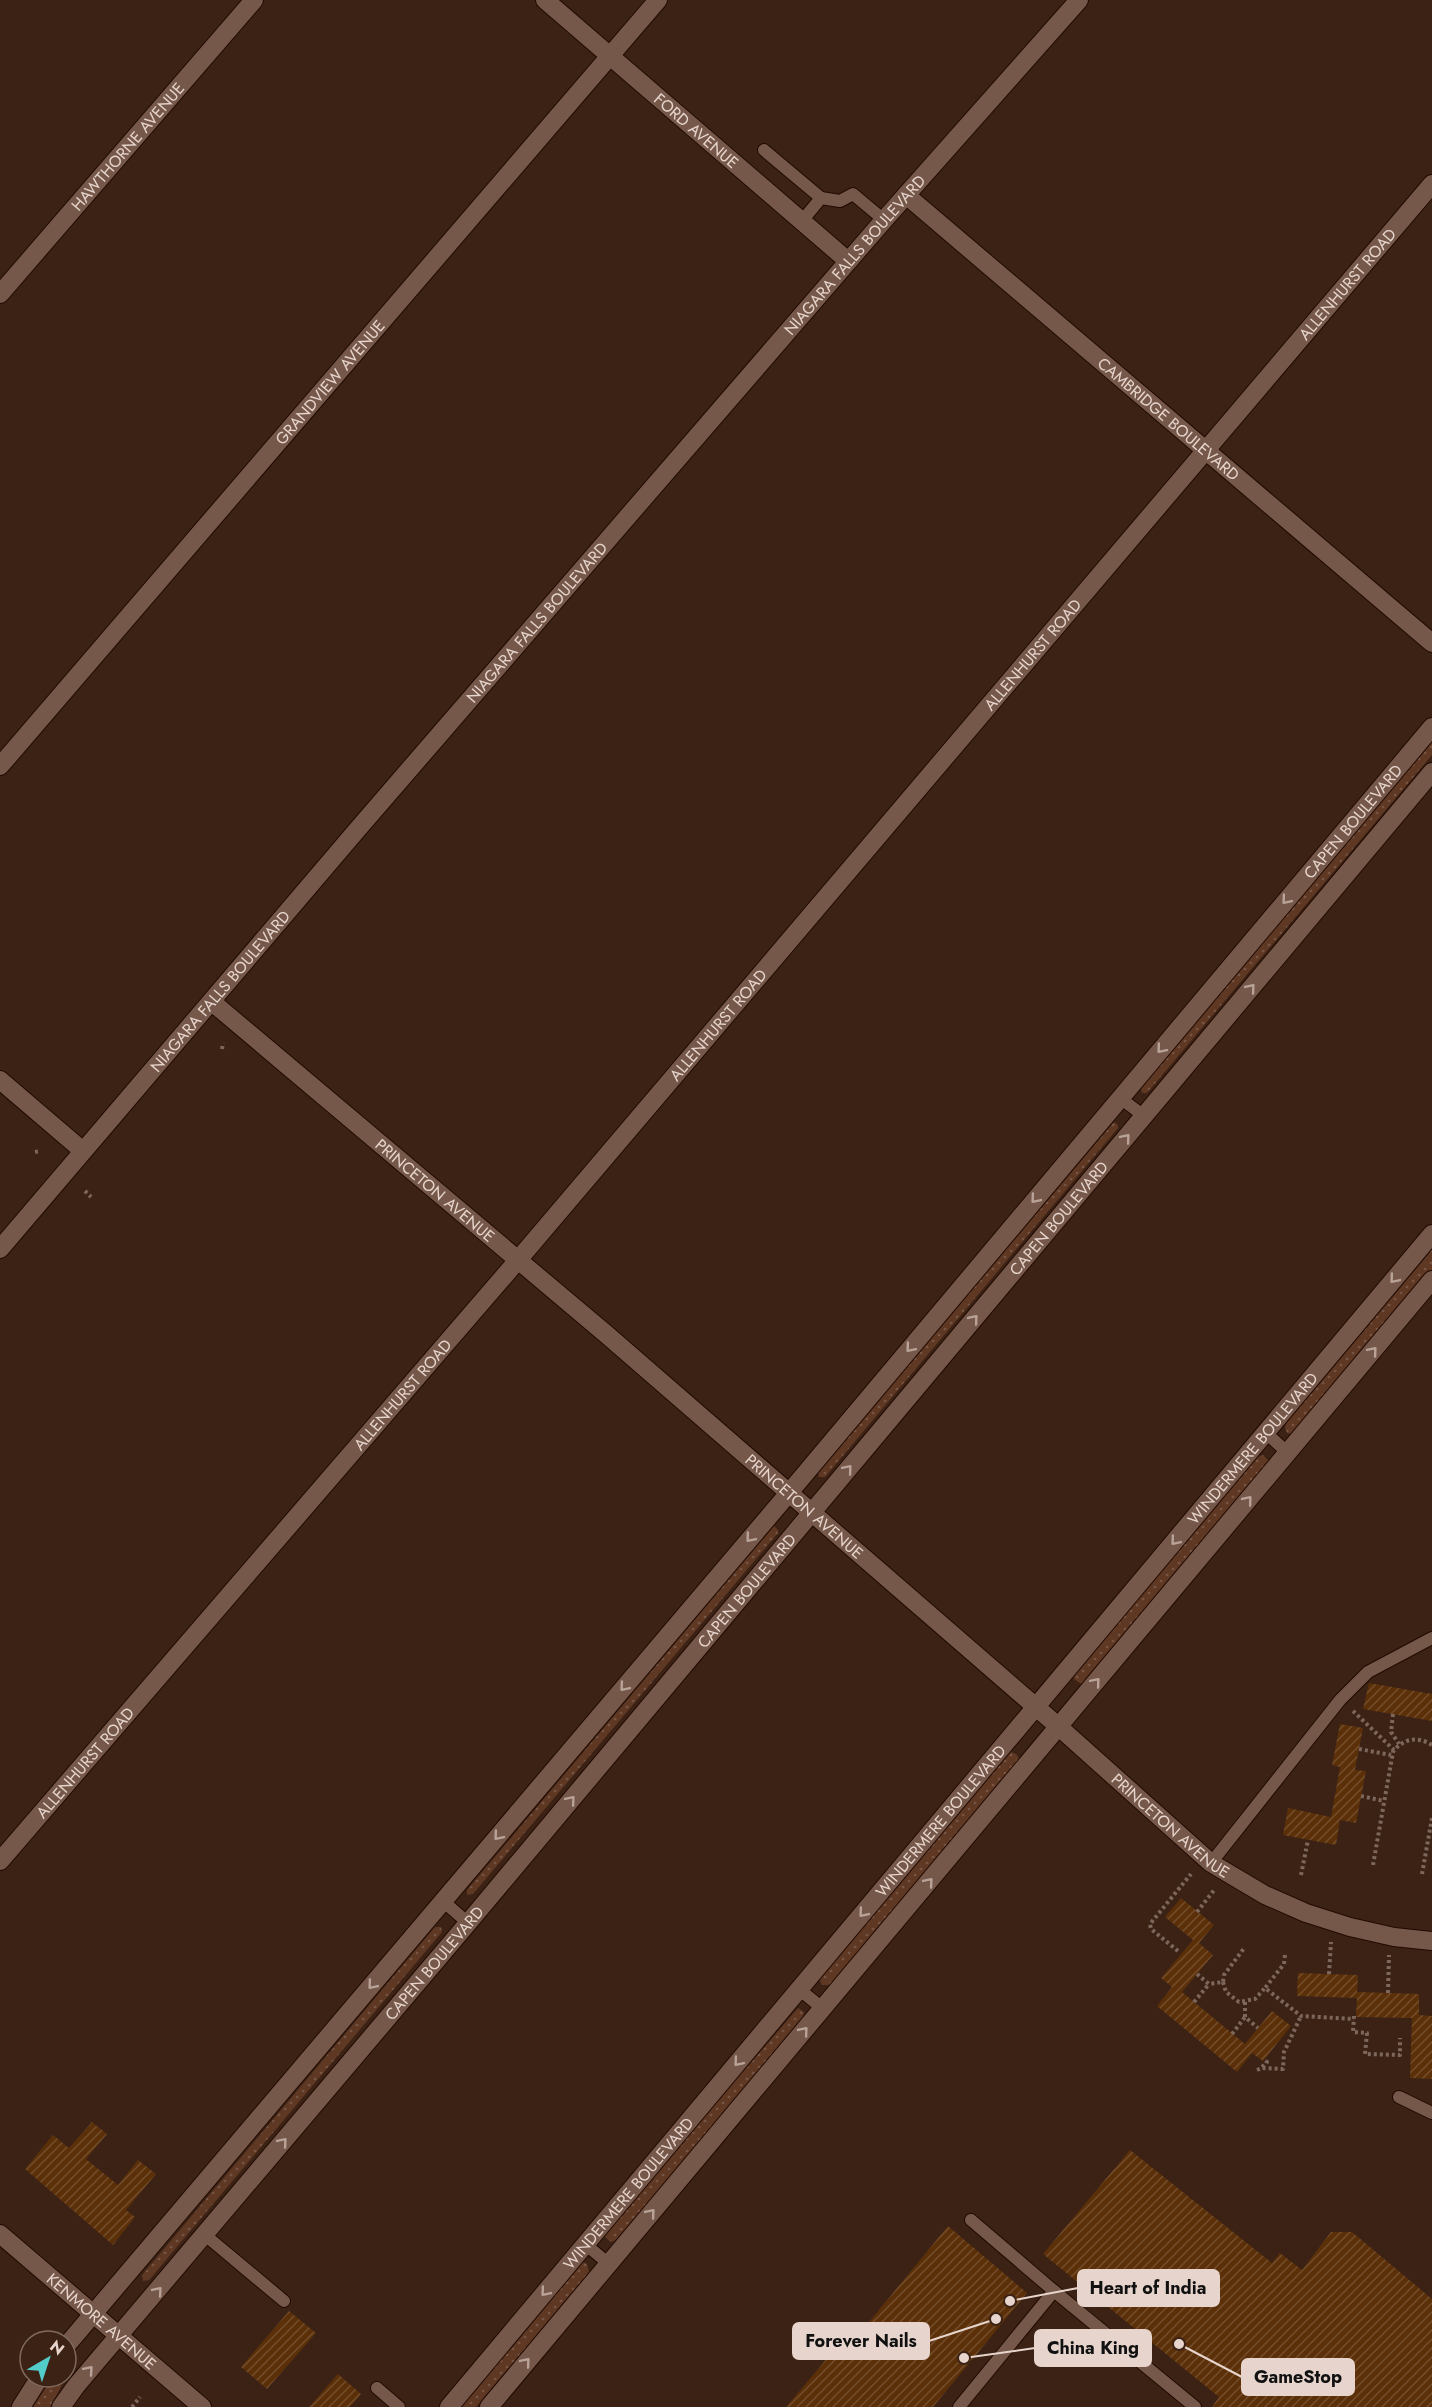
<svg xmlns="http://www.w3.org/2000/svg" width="1432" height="2407" viewBox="0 0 1432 2407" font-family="Jost,sans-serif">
<defs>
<pattern id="grass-dots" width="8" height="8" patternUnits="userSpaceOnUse" patternTransform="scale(1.5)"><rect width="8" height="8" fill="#5f3824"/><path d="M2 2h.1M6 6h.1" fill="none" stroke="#765443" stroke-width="1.8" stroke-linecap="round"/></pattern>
<pattern id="building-hatch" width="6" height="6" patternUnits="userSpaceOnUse" patternTransform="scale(1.5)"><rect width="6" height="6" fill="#5b3008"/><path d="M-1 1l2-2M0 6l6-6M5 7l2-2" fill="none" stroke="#734d2b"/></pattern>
</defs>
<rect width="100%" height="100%" fill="#3b2215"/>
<g fill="url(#grass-dots)">
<path d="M1432,742V755L1147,1093H1142L1141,1088Z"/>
<path d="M1114,1122L1118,1125V1128L825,1477H819L818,1472Z"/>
<path d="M1432,1250V1271L1297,1432L1292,1434L1287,1433L1285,1428L1286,1423Z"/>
<path d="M1263,1455L1269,1461L1086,1682L1081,1684L1074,1679L1075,1673L1258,1457Z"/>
<path d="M774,1526L778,1530V1533L473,1894L467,1895V1890Z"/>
<path d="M1011,1752L1016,1754L1019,1758L1018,1764L831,1985H822L820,1981L821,1976Z"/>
<path d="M435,1927H441L442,1932L149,2280L143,2281L142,2275Z"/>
<path d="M798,2008L804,2012L803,2017L616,2240L611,2242L605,2237L606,2231Z"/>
<path d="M584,2262L587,2264L589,2272L476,2407H459L580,2264Z"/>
<path d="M53,2377L58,2378L62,2381L61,2387L50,2407H33Z"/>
</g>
<g fill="url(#building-hatch)">
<path d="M1369,1683L1432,1694V1721L1363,1709Z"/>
<path d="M1340,1724L1363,1728L1355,1770L1366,1771L1356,1823L1340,1820L1336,1845L1283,1835L1288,1808L1331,1817L1340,1767L1343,1768L1332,1765Z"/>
<path d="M1181,1898L1214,1925L1199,1943L1213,1955L1182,1992L1245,2044L1272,2011L1291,2026L1263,2061L1252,2053L1237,2072L1157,2006L1172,1987L1161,1978L1193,1940L1165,1917Z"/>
<path d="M1298,1973L1358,1975L1357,1992L1419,1994V2015L1432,2016V2079L1410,2078L1412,2018L1356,2017L1357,1998L1297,1996Z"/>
<path d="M92,2122L107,2134L86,2159L118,2185L138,2160L156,2174L126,2210L135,2217L113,2245L25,2169L53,2135L69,2148Z"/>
<path d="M1130,2150L1272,2263L1280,2253L1302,2270L1331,2232H1352L1432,2299V2407H1212L1219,2397L1043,2254Z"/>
<path d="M948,2226L1027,2293L933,2407H786L840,2343L846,2350Z"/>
<path d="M289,2311L316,2333L267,2389L241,2367Z"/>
<path d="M338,2374L361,2394L350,2407H309Z"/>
</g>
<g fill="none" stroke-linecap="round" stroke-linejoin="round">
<defs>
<g id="lane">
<path d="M764,150L821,198L840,201L853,194L884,220"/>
<path d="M802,221L821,198"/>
<path d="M1120,1098L1144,1116"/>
<path d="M1266,1433L1288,1453"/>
<path d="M1211,1863L1340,1700L1368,1672L1432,1638"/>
<path d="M443,1901L468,1923"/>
<path d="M799,1989L822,2008"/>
<path d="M1399,2097L1432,2113"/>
<path d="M971,2220L1054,2291"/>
<path d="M205,2235L284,2301"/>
<path d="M585,2244L609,2264"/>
<path d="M377,2388L399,2407"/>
<path d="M959,2407L1054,2291L1195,2407"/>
</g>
<g id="street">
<path id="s1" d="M545,0L848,261"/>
<path id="s2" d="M906,195L1432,643"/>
<path id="s3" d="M0,294L254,0"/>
<path id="s4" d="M0,766L658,0"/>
<path id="s5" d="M212,1002L606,1334L1059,1727L1211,1863L1265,1895L1306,1913L1350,1927L1394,1937L1432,1941"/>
<path d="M0,1080L83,1151"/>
<path id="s6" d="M0,1861L518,1260L1432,184"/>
<path id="s7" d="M66,2346L788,1494L1432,727"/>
<path d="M21,2407L40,2377"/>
<path id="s8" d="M61,2407L76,2386L468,1923L1432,772"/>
<path id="s9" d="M449,2407L1432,1234"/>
<path d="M489,2407L1432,1280"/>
</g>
<g id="secondary">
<path id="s10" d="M0,1249L357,830L884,220L1079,0"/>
<path id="s11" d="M0,2234L202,2407"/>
</g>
</defs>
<use href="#lane" stroke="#210a01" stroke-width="14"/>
<use href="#street" stroke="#210a01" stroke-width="20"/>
<use href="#secondary" stroke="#210a01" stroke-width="20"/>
<g stroke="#7d675c" stroke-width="4" stroke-dasharray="3 3" stroke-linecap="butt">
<path d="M222,1049L223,1043"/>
<path d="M35,1152L40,1151"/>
<path d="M85,1191L91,1197"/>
<path d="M1353,1711L1394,1750"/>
<path d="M1393,1714L1391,1732L1399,1744"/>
<path d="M1359,1749L1391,1755"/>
<path d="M1361,1796L1384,1801"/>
<path d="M1373,1865L1393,1752C1403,1738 1418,1736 1432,1745"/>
<path d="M1422,1874L1432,1818"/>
<path d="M1301,1875L1308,1840"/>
<path d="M1197,1912L1215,1889"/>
<path d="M1178,1951L1151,1929L1150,1924L1191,1874"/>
<path d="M1285,1955L1284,1964L1265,1988L1301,2016L1354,2019"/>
<path d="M1197,1974L1209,1984L1223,1982L1224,1975L1245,1947"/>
<path d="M1329,1974L1331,1942"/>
<path d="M1223,1982L1226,1992L1239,2002L1255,1999L1265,1988"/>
<path d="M1388,1993L1389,1955"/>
<path d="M1194,2002L1209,1984"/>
<path d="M1245,2002V2017L1258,2028"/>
<path d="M1354,2016L1353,2032L1367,2033L1365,2054L1400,2055V2038"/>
<path d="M1232,2034L1245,2017"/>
<path d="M1262,2067L1267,2062L1264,2059"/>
<path d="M1257,2070L1262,2068L1283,2069L1284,2052L1301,2016"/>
<path d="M132,2407L140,2397"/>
</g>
<use href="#lane" stroke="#75584a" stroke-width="12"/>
<use href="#street" stroke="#75584a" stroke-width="18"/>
<use href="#secondary" stroke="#75584a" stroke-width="18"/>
</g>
<defs><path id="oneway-chevron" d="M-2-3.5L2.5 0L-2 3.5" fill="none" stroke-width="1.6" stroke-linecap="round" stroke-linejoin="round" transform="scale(1.5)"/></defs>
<g stroke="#b9a399">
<use href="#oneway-chevron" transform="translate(1286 900) rotate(130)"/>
<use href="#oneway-chevron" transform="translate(1251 988) rotate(-50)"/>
<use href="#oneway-chevron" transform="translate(1161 1049) rotate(130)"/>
<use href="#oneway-chevron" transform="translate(1126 1138) rotate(-50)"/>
<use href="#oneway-chevron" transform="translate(1035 1199) rotate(130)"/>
<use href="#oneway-chevron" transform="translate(1394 1279) rotate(130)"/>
<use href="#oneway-chevron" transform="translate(974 1319) rotate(-50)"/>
<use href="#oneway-chevron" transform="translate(910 1348) rotate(130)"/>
<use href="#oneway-chevron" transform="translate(1373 1351) rotate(-50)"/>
<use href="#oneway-chevron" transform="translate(848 1469) rotate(-50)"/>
<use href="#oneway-chevron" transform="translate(1248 1500) rotate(-50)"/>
<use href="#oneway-chevron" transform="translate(750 1538) rotate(130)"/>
<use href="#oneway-chevron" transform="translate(1175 1541) rotate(130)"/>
<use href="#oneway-chevron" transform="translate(1096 1682) rotate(-50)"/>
<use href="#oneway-chevron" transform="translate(624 1687) rotate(130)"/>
<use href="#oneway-chevron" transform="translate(571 1800) rotate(-50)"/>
<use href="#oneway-chevron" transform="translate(498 1836) rotate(130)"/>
<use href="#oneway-chevron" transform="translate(929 1882) rotate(-50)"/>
<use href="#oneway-chevron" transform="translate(863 1913) rotate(130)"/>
<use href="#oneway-chevron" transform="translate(372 1985) rotate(130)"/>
<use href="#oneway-chevron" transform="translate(804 2031) rotate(-50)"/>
<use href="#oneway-chevron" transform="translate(738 2062) rotate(130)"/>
<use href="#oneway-chevron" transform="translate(283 2142) rotate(-50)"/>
<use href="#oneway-chevron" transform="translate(651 2213) rotate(-50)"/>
<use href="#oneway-chevron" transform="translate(158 2291) rotate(-50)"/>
<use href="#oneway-chevron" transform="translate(545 2292) rotate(130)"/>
<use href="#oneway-chevron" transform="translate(526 2362) rotate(-50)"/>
<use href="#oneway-chevron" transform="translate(89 2370) rotate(-49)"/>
</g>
<g text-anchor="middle" stroke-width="5" stroke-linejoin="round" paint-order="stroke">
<g font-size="16" fill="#e7d5cd" stroke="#3b2215">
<text dy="6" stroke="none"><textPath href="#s1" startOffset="200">FORD AVENUE</textPath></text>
<text dy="6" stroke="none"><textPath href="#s3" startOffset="195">HAWTHORNE AVENUE</textPath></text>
<text dy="6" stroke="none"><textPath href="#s10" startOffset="1311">NIAGARA FALLS BOULEVARD</textPath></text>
<text dy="6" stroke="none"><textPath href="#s6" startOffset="2074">ALLENHURST ROAD</textPath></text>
<text dy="6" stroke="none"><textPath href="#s4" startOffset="506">GRANDVIEW AVENUE</textPath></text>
<text dy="6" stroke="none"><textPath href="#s2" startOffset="345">CAMBRIDGE BOULEVARD</textPath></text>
<text dy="6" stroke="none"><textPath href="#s10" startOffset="825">NIAGARA FALLS BOULEVARD</textPath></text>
<text dy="6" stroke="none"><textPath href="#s6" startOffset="1588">ALLENHURST ROAD</textPath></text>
<text dy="6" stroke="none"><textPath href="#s7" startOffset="1995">CAPEN BOULEVARD</textPath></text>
<text dy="6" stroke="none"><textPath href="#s10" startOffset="339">NIAGARA FALLS BOULEVARD</textPath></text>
<text dy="6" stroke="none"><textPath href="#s6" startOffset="1102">ALLENHURST ROAD</textPath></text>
<text dy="6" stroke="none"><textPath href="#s5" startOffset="292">PRINCETON AVENUE</textPath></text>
<text dy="6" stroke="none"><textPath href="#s8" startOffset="1552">CAPEN BOULEVARD</textPath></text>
<text dy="6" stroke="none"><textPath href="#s6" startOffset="616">ALLENHURST ROAD</textPath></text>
<text dy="6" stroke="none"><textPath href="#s9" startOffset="1251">WINDERMERE BOULEVARD</textPath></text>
<text dy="6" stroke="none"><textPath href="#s5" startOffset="778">PRINCETON AVENUE</textPath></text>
<text dy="6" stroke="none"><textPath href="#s8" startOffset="1066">CAPEN BOULEVARD</textPath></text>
<text dy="6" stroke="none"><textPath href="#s6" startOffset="130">ALLENHURST ROAD</textPath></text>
<text dy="6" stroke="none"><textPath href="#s9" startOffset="765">WINDERMERE BOULEVARD</textPath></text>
<text dy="6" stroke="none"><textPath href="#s5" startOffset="1264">PRINCETON AVENUE</textPath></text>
<text dy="6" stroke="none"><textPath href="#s8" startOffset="580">CAPEN BOULEVARD</textPath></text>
<text dy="6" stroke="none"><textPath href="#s9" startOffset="279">WINDERMERE BOULEVARD</textPath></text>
<text dy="6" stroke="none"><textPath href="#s11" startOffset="134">KENMORE AVENUE</textPath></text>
</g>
</g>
<path fill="none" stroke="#e7d5cd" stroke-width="2" d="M1010 2301L1078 2288M996 2319L929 2341M964 2358L1035 2348M1179 2344L1242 2377"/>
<g fill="#e7d5cd" stroke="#3b2215" stroke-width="2">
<circle cx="1010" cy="2301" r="6"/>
<circle cx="996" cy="2319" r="6"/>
<circle cx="964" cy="2358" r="6"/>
<circle cx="1179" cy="2344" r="6"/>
</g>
<g fill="#e7d5cd" stroke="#e7d5cd" stroke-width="2">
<rect x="1078" y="2270" width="141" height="36" rx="6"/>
<rect x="793" y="2323" width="136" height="36" rx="6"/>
<rect x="1035" y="2330" width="116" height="36" rx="6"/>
<rect x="1242" y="2359" width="112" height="36" rx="6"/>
</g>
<g font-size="18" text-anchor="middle" font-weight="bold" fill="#111">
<text x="1148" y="2294">Heart of India</text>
<text x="861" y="2347">Forever Nails</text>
<text x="1093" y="2354">China King</text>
<text x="1298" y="2383">GameStop</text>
</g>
<g transform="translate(48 2359) rotate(39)"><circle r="28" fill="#3b2215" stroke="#806a5f" stroke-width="1.5"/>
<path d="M0-4.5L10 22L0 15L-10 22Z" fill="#53cdc9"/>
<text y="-9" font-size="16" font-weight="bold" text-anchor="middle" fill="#e7d5cd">N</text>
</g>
</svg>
